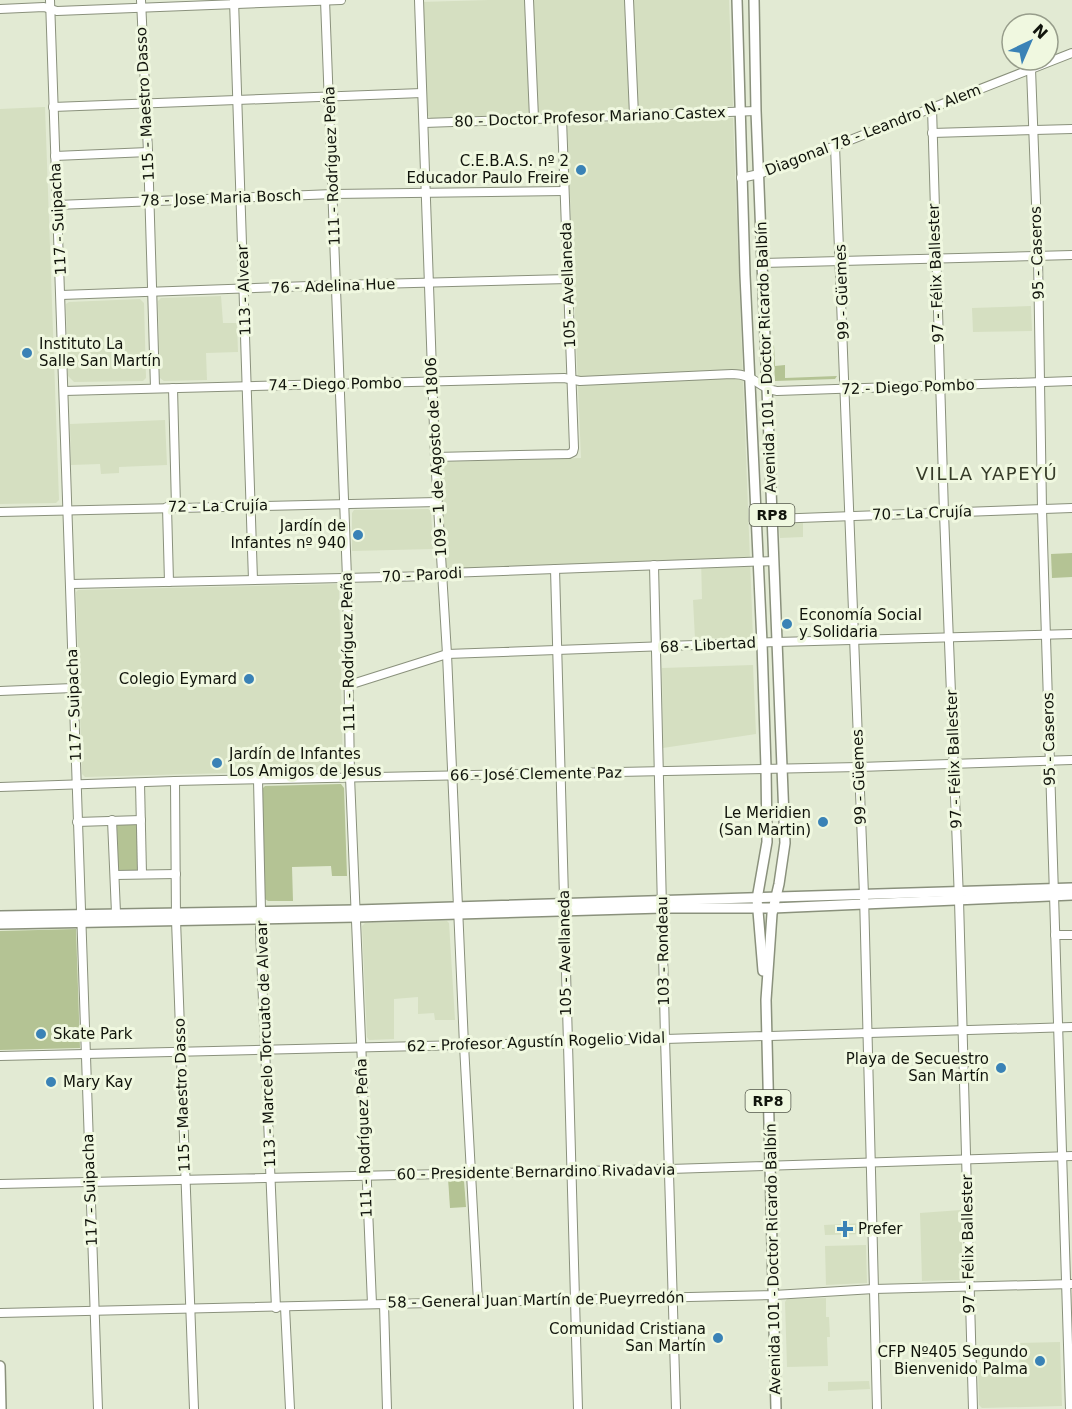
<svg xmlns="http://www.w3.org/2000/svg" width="1072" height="1409" viewBox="0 0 1072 1409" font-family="'DejaVu Sans',sans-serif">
<rect width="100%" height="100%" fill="#e2ead3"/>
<g fill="#d5dfc1">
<path d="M489,0H729L733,106L431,118L427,115L420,2Z"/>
<path d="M45,107L59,500L56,503L0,504V109Z"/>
<path d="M733,118L753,638L695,639L693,600L702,599L701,559L445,570L440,462L581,458L567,124Z"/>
<path d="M221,296L223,323H237L238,352L206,353L207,380L164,381L160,378L158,301L161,298Z"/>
<path d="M140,299L144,303L146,378L143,381L74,382L68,376L66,304L69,302Z"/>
<path d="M1031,306L1032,331L973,332L972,308Z"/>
<path d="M165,420L167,465L119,467V473L101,474L100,464L71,465L70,424Z"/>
<path d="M428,509L431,511L433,549L352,551V513L354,510Z"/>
<path d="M782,523H803V537L780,538L779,526Z"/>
<path d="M339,584L343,770L85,777L82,774L76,592L78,590Z"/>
<path d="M753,665L756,734L663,748L662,668Z"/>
<path d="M447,921L449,923L455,1020H435L434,1013L418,1014V997L394,999V1039L369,1040L367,1037L362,926L365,923Z"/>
<path d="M961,1210L963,1278L961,1280L922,1281L920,1213Z"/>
<path d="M865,1223L866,1234L825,1235L824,1225Z"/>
<path d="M866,1245L867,1283L826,1285L825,1246Z"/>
<path d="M826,1298V1317H829L830,1337H827L828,1366L787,1367L785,1302L787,1299Z"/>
<path d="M1060,1342L1062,1406L982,1408L979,1405L978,1369H1019V1343Z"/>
<path d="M869,1381L870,1389L828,1391V1382Z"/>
</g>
<g fill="#b4c394">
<path d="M773,345H774L775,366L785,365V378L837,376L835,379L775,381Z"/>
<path d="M1072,553V577L1052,578L1051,554Z"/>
<path d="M341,784L344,788L347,876H332L331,866L292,867L293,901H268L265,899L262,789L265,786Z"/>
<path d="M117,823H137L139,872H118Z"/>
<path d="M76,929L80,1048L0,1050V931Z"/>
<path d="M448,1178H461L464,1181L466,1207L450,1208Z"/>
</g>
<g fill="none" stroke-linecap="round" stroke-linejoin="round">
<defs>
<g id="minor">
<path d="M50,0L98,1409"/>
<path d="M141,0L148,152L155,387"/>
<path d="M234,0L253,580"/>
<path d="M325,0L347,578L350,777L372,1304"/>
<path d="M419,0L435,457L447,654L464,1045L478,1302"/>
<path d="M529,0L534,118"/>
<path d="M629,0L634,115"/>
<path d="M0,9L44,7L57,11L341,0"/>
<path d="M1031,69L1038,256L1042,509L1070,1409"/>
<path d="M53,107L422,93"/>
<path d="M932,108L944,513L959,900L973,1409"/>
<path d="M424,123L756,111"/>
<path d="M932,133L1072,129"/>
<path d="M835,146L864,895L877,1409"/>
<path d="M55,156L148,152"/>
<path d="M741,178L759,174L835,146L1072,53"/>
<path d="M57,205L333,194L564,191"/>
<path d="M763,263L1072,255"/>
<path d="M61,295L337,285L568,279"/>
<path d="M173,388L176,507"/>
<path d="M64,391L564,378L580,381L732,374C756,374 758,389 777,391L1072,381"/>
<path d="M435,457L569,454L573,452L574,448L562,119"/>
<path d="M167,507L169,582"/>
<path d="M0,512L437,502"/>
<path d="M772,519L1072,508"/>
<path d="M654,565L665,1038L676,1409"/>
<path d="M555,569L578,1409"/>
<path d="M71,584L432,576L447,573L774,561"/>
<path d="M349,685L447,654L777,642L1072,634"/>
<path d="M0,691L73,688"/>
<path d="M258,780L261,911L260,930L276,1308"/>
<path d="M175,781L176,920L194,1409"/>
<path d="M140,783L142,874"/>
<path d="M0,787L175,781L859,767L1072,760"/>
<path d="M112,820L116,913"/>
<path d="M77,822L141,820"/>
<path d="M115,875L176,874"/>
<path d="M1055,935H1072"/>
<path d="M0,1056L464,1045L1072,1027"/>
<path d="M0,1184L670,1169L1072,1156"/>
<path d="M384,1304L387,1409"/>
<path d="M285,1307L290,1409"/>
<path d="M0,1313L774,1295L874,1289L1072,1284"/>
</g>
<g id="major">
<path d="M737,0L745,275L762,643L766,768L767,842L757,899L763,971"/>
<path d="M754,0L756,111L785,843L779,884L772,914L766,1000L776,1409"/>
<path d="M0,916L356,910L1072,888"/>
<path d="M0,924L356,917L662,908H773L1072,895"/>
<path d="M0,1366L1,1409"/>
</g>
</defs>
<use href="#minor" stroke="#8a917c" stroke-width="10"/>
<use href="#major" stroke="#8a917c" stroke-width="12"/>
<use href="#minor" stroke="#fff" stroke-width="8"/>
<use href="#major" stroke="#fff" stroke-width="9"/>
</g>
<g fill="#3a82b6" stroke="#f0f8e0" stroke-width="2">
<circle cx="581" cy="170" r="6"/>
<circle cx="27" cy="353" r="6"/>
<circle cx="358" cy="535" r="6"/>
<circle cx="787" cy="624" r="6"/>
<circle cx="249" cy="679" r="6"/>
<circle cx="217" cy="763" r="6"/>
<circle cx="823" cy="822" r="6"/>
<circle cx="41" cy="1034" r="6"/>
<circle cx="1001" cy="1068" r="6"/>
<circle cx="51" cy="1082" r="6"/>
<path d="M842 1220h6v6h6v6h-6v6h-6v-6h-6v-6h6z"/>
<circle cx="718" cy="1338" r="6"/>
<circle cx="1040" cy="1361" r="6"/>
</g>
<g text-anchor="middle" stroke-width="6" stroke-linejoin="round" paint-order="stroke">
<g fill="#f0f8e0" stroke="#54584c" stroke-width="1.5">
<rect x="749.5" y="504" width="45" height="22" rx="4.5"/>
<rect x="745.5" y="1090" width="45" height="22" rx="4.5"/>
</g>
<g font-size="14" font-weight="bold" fill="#11140c">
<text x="772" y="520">RP8</text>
<text x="768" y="1106">RP8</text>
</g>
<g font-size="15" fill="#11140c" stroke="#f0f8e0">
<text transform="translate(145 104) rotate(-93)" y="5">115 - Maestro Dasso</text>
<text transform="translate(590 117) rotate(-2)" y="5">80 - Doctor Profesor Mariano Castex</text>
<text transform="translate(873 130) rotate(-21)" y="5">Diagonal 78 - Leandro N. Alem</text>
<text transform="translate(332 166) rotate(-92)" y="5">111 - Rodríguez Peña</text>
<text transform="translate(221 198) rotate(-2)" y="5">78 - Jose Maria Bosch</text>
<text transform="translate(58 219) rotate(-93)" y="5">117 - Suipacha</text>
<text transform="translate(1037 253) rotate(-92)" y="5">95 - Caseros</text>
<text transform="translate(936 273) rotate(-92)" y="5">97 - Félix Ballester</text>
<text transform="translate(568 285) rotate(-92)" y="5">105 - Avellaneda</text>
<text transform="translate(333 286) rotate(-2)" y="5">76 - Adelina Hue</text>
<text transform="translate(244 290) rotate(-92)" y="5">113 - Alvear</text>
<text transform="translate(842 292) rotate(-92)" y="5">99 - Güemes</text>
<text transform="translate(766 357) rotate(-92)" y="5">Avenida 101 - Doctor Ricardo Balbín</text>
<text transform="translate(335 384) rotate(-1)" y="5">74 - Diego Pombo</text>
<text transform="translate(908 387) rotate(-2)" y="5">72 - Diego Pombo</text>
<text transform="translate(436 457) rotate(-93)" y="5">109 - 1 de Agosto de 1806</text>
<text transform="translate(218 506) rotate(-1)" y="5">72 - La Crujía</text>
<text transform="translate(922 513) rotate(-2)" y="5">70 - La Crujía</text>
<text transform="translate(422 575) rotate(-3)" y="5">70 - Parodi</text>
<text transform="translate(708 645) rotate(-3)" y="5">68 - Libertad</text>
<text transform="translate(348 652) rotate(-91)" y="5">111 - Rodríguez Peña</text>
<text transform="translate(74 705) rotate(-92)" y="5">117 - Suipacha</text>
<text transform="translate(1049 739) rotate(-91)" y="5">95 - Caseros</text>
<text transform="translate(954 759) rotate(-92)" y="5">97 - Félix Ballester</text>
<text transform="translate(536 774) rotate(-1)" y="5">66 - José Clemente Paz</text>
<text transform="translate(859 777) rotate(-92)" y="5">99 - Güemes</text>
<text transform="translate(663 951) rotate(-91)" y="5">103 - Rondeau</text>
<text transform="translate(565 953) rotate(-91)" y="5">105 - Avellaneda</text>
<text transform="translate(536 1042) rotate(-2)" y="5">62 - Profesor Agustín Rogelio Vidal</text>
<text transform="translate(266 1044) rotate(-92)" y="5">113 - Marcelo Torcuato de Alvear</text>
<text transform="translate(182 1095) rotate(-92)" y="5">115 - Maestro Dasso</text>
<text transform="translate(364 1138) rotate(-92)" y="5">111 - Rodríguez Peña</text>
<text transform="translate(536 1172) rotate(-1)" y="5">60 - Presidente Bernardino Rivadavia</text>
<text transform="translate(90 1190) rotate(-92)" y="5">117 - Suipacha</text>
<text transform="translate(968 1244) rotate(-91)" y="5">97 - Félix Ballester</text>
<text transform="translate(773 1259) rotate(-91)" y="5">Avenida 101 - Doctor Ricardo Balbín</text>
<text transform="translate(536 1300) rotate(-1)" y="5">58 - General Juan Martín de Pueyrredón</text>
</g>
<g font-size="15" fill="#11140c" stroke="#f0f8e0" text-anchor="end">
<text x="569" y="166">C.E.B.A.S. nº 2<tspan x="569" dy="17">Educador Paulo Freire</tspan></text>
<text x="39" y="349" text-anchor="start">Instituto La<tspan x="39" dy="17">Salle San Martín</tspan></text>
<text x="346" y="531">Jardín de<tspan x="346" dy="17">Infantes nº 940</tspan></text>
<text x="799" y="620" text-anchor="start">Economía Social<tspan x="799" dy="17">y Solidaria</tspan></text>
<text x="237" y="684">Colegio Eymard</text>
<text x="229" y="759" text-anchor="start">Jardín de Infantes<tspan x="229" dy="17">Los Amigos de Jesus</tspan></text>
<text x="811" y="818">Le Meridien<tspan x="811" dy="17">(San Martin)</tspan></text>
<text x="53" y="1039" text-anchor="start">Skate Park</text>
<text x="989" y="1064">Playa de Secuestro<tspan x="989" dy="17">San Martín</tspan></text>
<text x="63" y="1087" text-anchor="start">Mary Kay</text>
<text x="858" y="1234" text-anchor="start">Prefer</text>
<text x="706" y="1334">Comunidad Cristiana<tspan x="706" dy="17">San Martín</tspan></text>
<text x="1028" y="1357">CFP Nº405 Segundo<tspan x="1028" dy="17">Bienvenido Palma</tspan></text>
</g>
<g font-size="18" letter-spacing="1.5" fill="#363b29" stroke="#f0f8e0">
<text x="987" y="480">VILLA YAPEYÚ</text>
</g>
</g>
<g transform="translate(1030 42) rotate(44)"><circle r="28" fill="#f0f8e0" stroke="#979d8b" stroke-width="1.5"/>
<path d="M0-4.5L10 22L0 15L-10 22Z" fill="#3a82b6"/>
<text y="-9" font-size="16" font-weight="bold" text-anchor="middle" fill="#11140c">N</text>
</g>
</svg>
